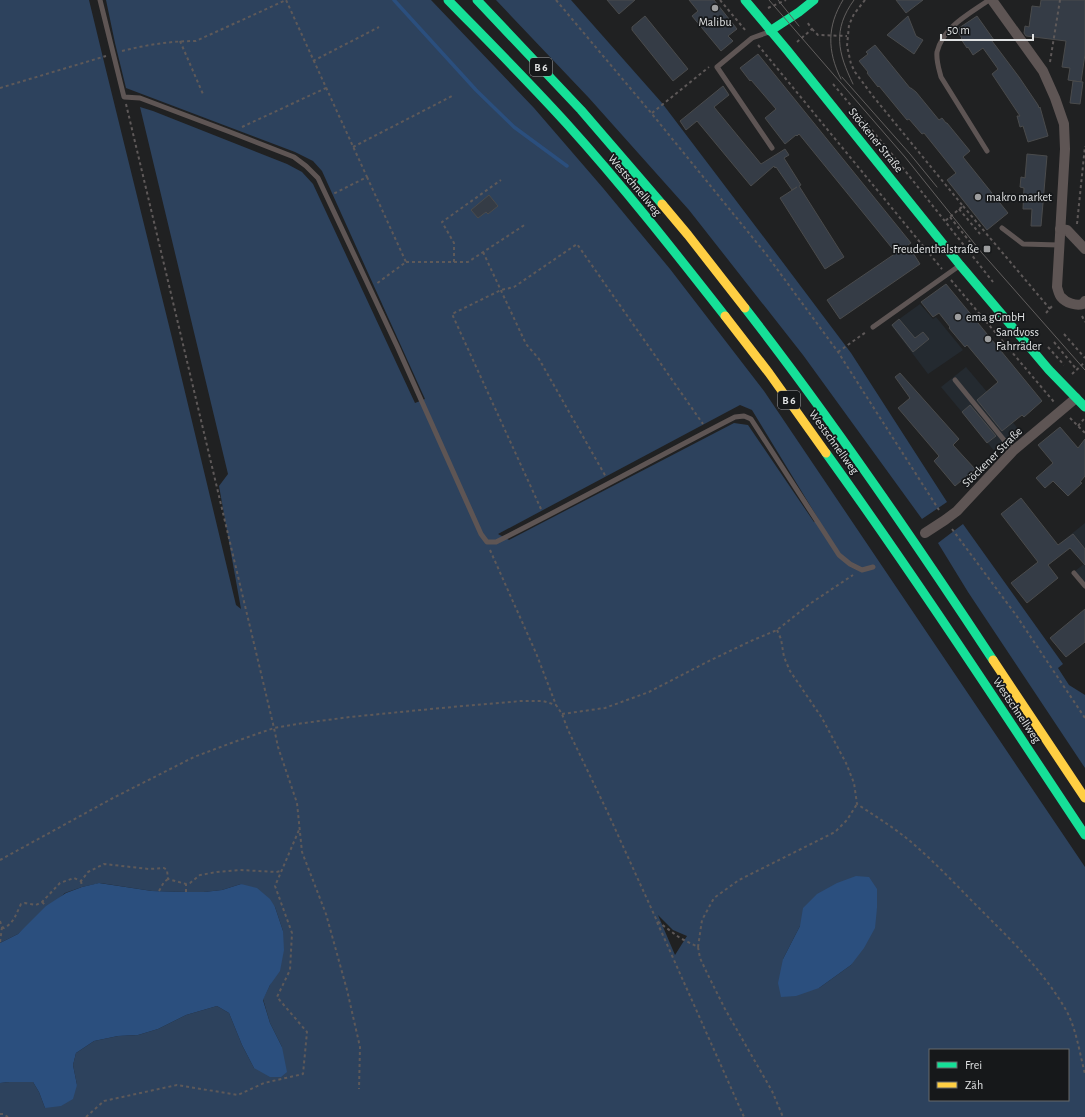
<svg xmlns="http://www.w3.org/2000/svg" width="1085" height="1117" viewBox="0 0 1085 1117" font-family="'Alegreya Sans',sans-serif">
<rect width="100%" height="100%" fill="#202122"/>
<g fill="#242a30">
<path d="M920,304L933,319L936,317L963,350L928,374L891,325Z"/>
<path d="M966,367L1021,432L996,453L941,387Z"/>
<path d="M1085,523V584L1075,571L1084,564L1064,540Z"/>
</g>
<g fill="#2d425d" fill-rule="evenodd">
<path d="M0,0H89L104,62L173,342L236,605L241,609L219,486L228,474L140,107L153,111L287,164L302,172L313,184L415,403L425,399L322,171L313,161L295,152L126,88L115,43L106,0H431L534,108L603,188L670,269L764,391L1085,867V1117H0V1083L9,1082H33L39,1092L45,1108L77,1085L73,1065L76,1053L94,1041L118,1036L138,1035L158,1029L186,1015L217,1006L229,1013L242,1045L254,1068L282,1047L270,1023L263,999L270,985L283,931L275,907L241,884L222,890L204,892H186L152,891L100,883L82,887L65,893L18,934L0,943ZM740,405L752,410L819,520L814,522L748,425L734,423L509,540L498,534ZM877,908L851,965L819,988L783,959L800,926ZM658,915L673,930L687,936L675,955ZM930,1050H1068V1100H930Z"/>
<path d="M496,0H571L662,103L772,248L851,353L947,502L922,519L803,355L689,210L589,98Z"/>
<path d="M963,524L1063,664L1058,668L1069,685L1085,695V768L968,592L938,543Z"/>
</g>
<g fill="#2b4f7e">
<path d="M856,876L869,877L877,889V908L875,928L864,948L851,965L819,988L796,996L781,997L778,983L783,959L800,926L803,908L817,894L837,883Z"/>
<path d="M99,883L152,891L186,892H204L222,890L241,884L257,888L270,899L275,907L283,931L284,950L280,971L270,985L263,1000L270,1023L282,1047L287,1072L281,1077H270L254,1068L242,1045L229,1013L217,1006L186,1015L158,1029L138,1035L118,1036L94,1041L76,1053L73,1065L77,1085L73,1099L61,1106L45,1108L39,1092L33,1082H9L0,1083V943L18,934L46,906L66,893L82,887Z"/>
</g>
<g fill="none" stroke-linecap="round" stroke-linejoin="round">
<path stroke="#2b4f7e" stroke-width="3.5" d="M394,0L476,90L514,127L567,166"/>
</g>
<g fill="#353c46" stroke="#4a4b4c">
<path d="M607,0H635L619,14Z"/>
<path d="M689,0H714L737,29L728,36L733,41L721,51L692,16L698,11Z"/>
<path d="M896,0H923L906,13Z"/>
<path d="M1041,0H1085V54L1081,82L1068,80L1070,68L1062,67L1066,41L1026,36L1024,33L1025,26L1029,27L1032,6L1040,7Z"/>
<path d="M645,16L688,69L673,81L632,30V27Z"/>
<path d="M908,16L916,36L923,40L914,54L887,35Z"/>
<path d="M977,16L994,40L992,41L1019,77L1038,105L1039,108L1040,107L1048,136L1028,142L1023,126L1020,127L1017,116H1020L992,74L998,69L983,48L973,55L968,47L967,48L961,39L962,38L956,30Z"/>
<path d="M875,45L910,88H911L916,92L939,120L942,118L946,123H947L970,151L963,157L1008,213L987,230L947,180L956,173L924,133L922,134L909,119L907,120L879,86L878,87L867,73L868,72L859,61L868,54L866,52Z"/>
<path d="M758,54L911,243L908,245L920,264L840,319L827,300L896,253L799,134L797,136L796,135L785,144L765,118L776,109L751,80L750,81L740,68Z"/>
<path d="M1073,81L1083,82L1080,104L1070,103Z"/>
<path d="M723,86L729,95L714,107L761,164L785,149L789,155L784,158L801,185L799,186L844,257L825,269L780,198L797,187L792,190L776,167L775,168L774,166L751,186L697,121L686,130L680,121Z"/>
<path d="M1027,154L1047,156L1041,226H1031L1032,209H1023L1024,188L1020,187L1021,177L1025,178Z"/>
<path d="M489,195L498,206L488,214L486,212L478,218L471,210Z"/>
<path d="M946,284L1042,401L1024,417L1022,415L1002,431L977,400L998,382L967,345L965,347L949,328L950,327L939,313L933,317L921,302Z"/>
<path d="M899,319L915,338L923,332L929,339L913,352L892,325Z"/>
<path d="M900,373L959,439L953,445L975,469L955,486L934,461L939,456L898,408L910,398L895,377Z"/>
<path d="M970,405L996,436L987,443L962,412Z"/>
<path d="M1060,427L1078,448L1085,439V476L1080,482L1082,483L1068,496L1053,481L1045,488L1036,478L1053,463L1038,445Z"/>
<path d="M1021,498L1058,545L1073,534L1085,549V565L1070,548L1048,565L1058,578L1027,603L1011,583L1038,562L1001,514Z"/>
<path d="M1085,609V642L1066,657L1050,638Z"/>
</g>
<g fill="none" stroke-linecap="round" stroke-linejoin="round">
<g stroke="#5e5959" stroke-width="2" stroke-dasharray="3 3" stroke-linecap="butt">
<path d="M556,0L652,114L766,254L838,352L939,510"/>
<path d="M720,0L746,31"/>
<path d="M865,0L854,14L849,25L847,46L851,64L855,72L872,95L963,206L945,221"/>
<path d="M768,8L786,0"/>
<path d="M812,29L818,35L847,36"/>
<path d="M180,41L203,94"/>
<path d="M797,42L812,29L807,22"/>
<path d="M758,45L942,269"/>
<path d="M122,51C146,45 170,41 196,41L286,0L367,177L333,194"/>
<path d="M313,61L379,27"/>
<path d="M1050,62L1060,0"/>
<path d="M833,84L891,153L993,282"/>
<path d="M0,88L106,56"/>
<path d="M126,104L274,728L278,747L297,803L302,852L326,914L347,990L360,1047L359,1089"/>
<path d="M652,113L709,67"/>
<path d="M242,127L326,88"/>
<path d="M353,147L452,96"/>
<path d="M367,177L406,262L376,284"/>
<path d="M963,206L1050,309"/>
<path d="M959,209L980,234"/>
<path d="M950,217L970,242"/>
<path d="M1077,224L1085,146"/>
<path d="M483,252L526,344L539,359L606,477"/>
<path d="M406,262H468L526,224"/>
<path d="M454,262V243L442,222L501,180"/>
<path d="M951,280L1054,402"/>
<path d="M1046,313L1053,305"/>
<path d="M1082,316L1085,322"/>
<path d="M1064,334L1085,358"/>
<path d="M1054,342L1077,370"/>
<path d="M1048,347L1064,365"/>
<path d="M838,352L866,332"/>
<path d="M1072,374L1085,362"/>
<path d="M1070,418L1085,433"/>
<path d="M1078,426L1084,419"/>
<path d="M541,509L452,314L501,290L514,287L577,244L703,424"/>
<path d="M952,529L1016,615L1085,718"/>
<path d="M490,550L536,653L556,705L562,714L568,730L607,811L657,921L680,938L698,947L700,958L707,973L725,1009L772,1091L783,1117"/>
<path d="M777,630L781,639L784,657L790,671L822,718L846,763L854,783L857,804C875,816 893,827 910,841C935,862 958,887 982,911C1011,940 1041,969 1063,1005C1076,1025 1079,1051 1085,1074"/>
<path d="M562,714L605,708L649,692L711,660L751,641L777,630L811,603L853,575"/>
<path d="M0,860L113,798L194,757L234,742L274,728L304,723L350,717L441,708L521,701H543L556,705"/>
<path d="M81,881L82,887"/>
<path d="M159,891L164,882L168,879"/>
<path d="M186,892V884"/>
<path d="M42,902L46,906"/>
<path d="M0,921L2,927L4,928C14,923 16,914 21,904L25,903L36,905L42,902L60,883L74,878L81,881L88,872L104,864L149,869L164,868L167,870L168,879L186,884L190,883L200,875L217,872L240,870L276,872L281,871"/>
<path d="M657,922L744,1117"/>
<path d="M0,942L2,927"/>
<path d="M698,947L702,920L714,898L739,880L835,832L847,820L857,804"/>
<path d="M0,1114H3L8,1117"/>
<path d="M86,1117L104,1101L177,1085L238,1095L264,1083L303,1074L307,1032L277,997L290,970L292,933L275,886L299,830"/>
</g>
<g stroke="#5e5554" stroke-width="5">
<path d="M100,0L124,97L140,98L230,132L294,157L306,166L318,178L397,346L481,534L487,542H496C576,502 655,458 735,417L744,416L751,419L839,555L850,564L862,570L873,567"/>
<path d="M769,32L752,38L717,67L772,148"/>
<path d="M987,151L941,77C939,69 936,61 937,52C943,27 969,14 989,0"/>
<path d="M1002,228L1023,244L1059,245"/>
<path d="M873,327L959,266"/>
<path d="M955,380L1013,451"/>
<path d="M1074,573L1085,586"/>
</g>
<g stroke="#5e5554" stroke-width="10">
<path d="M992,0L1043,71L1055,98L1064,124L1065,149L1057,287C1058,290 1059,295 1061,297C1066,303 1076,306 1083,304L1085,301"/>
<path d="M1060,229L1067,230L1085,249"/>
<path d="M925,533L945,520L957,511L1013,451L1076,398"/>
</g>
<g stroke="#16e098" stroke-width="9">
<path d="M448,0C488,41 529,82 567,124C623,186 674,251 725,316"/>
<path d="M477,0L581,110L662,204"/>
<path d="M745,0L787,50L960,265L1049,370L1085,407"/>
<path d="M770,31L799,12L814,0"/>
<path d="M745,308C833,421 914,540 993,660"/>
<path d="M826,453C916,578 1000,707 1085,835"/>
</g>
<g stroke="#ffcf43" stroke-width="9">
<path d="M662,204L688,235L745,308"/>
<path d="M725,316L769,373L826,453"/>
<path d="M993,660L1085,798"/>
</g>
<g stroke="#625f5e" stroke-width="1">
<path d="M769,0L905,157L982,253L1085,370"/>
<path d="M778,0L799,26"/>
<path d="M842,77L910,154L937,187"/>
<path d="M841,79C827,51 827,26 843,0"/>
<path d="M853,84C838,53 832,30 854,0"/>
</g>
</g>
<g fill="#9d9e9f" stroke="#16181a" stroke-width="1.5">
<circle cx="715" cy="8" r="4"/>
<circle cx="978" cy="197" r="4"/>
<rect x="983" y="245" width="8" height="8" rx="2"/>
<circle cx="958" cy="317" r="4"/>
<circle cx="988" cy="339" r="4"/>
</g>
<g text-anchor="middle" stroke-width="3.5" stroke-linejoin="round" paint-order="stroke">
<g fill="#16181a" stroke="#a3a5a7" stroke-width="1">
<rect x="530" y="58" width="22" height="18" rx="3"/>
<rect x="778" y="391" width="22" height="18" rx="3"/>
</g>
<g font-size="11" font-weight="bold" fill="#e0e2e3">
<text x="541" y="71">B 6</text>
<text x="789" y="404">B 6</text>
</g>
<g font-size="12" fill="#e0e2e3" stroke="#16181a" text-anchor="start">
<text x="715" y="26" text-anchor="middle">Malibu</text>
<text x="986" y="201">makro market</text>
<text x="979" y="253" text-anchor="end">Freudenthalstraße</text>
<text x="966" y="321">ema gGmbH</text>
<text x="996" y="336">Sandvoss<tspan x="996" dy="14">Fahrräder</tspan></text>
</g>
<g font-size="12" fill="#e0e2e3" stroke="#16181a">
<text transform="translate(876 140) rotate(51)" y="4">Stöckener Straße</text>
<text transform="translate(635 185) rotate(50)" y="4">Westschnellweg</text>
<text transform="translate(834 442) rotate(54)" y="4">Westschnellweg</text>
<text transform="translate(992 457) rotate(-45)" y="4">Stöckener Straße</text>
<text transform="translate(1017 710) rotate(56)" y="4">Westschnellweg</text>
</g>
</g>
<rect x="929" y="1049" width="140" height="52" fill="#16181a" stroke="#67696a"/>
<rect x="937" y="1062" width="20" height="6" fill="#16e098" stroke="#67696a"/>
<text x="965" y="1069" font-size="12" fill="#e0e2e3">Frei</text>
<rect x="937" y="1082" width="20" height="6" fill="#ffcf43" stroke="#67696a"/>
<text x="965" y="1089" font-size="12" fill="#e0e2e3">Zäh</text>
<path d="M941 34v6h92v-6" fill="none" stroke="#e0e2e3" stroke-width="2"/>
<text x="947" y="34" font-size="12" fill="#e0e2e3" stroke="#16181a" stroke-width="3" paint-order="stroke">50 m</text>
</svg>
